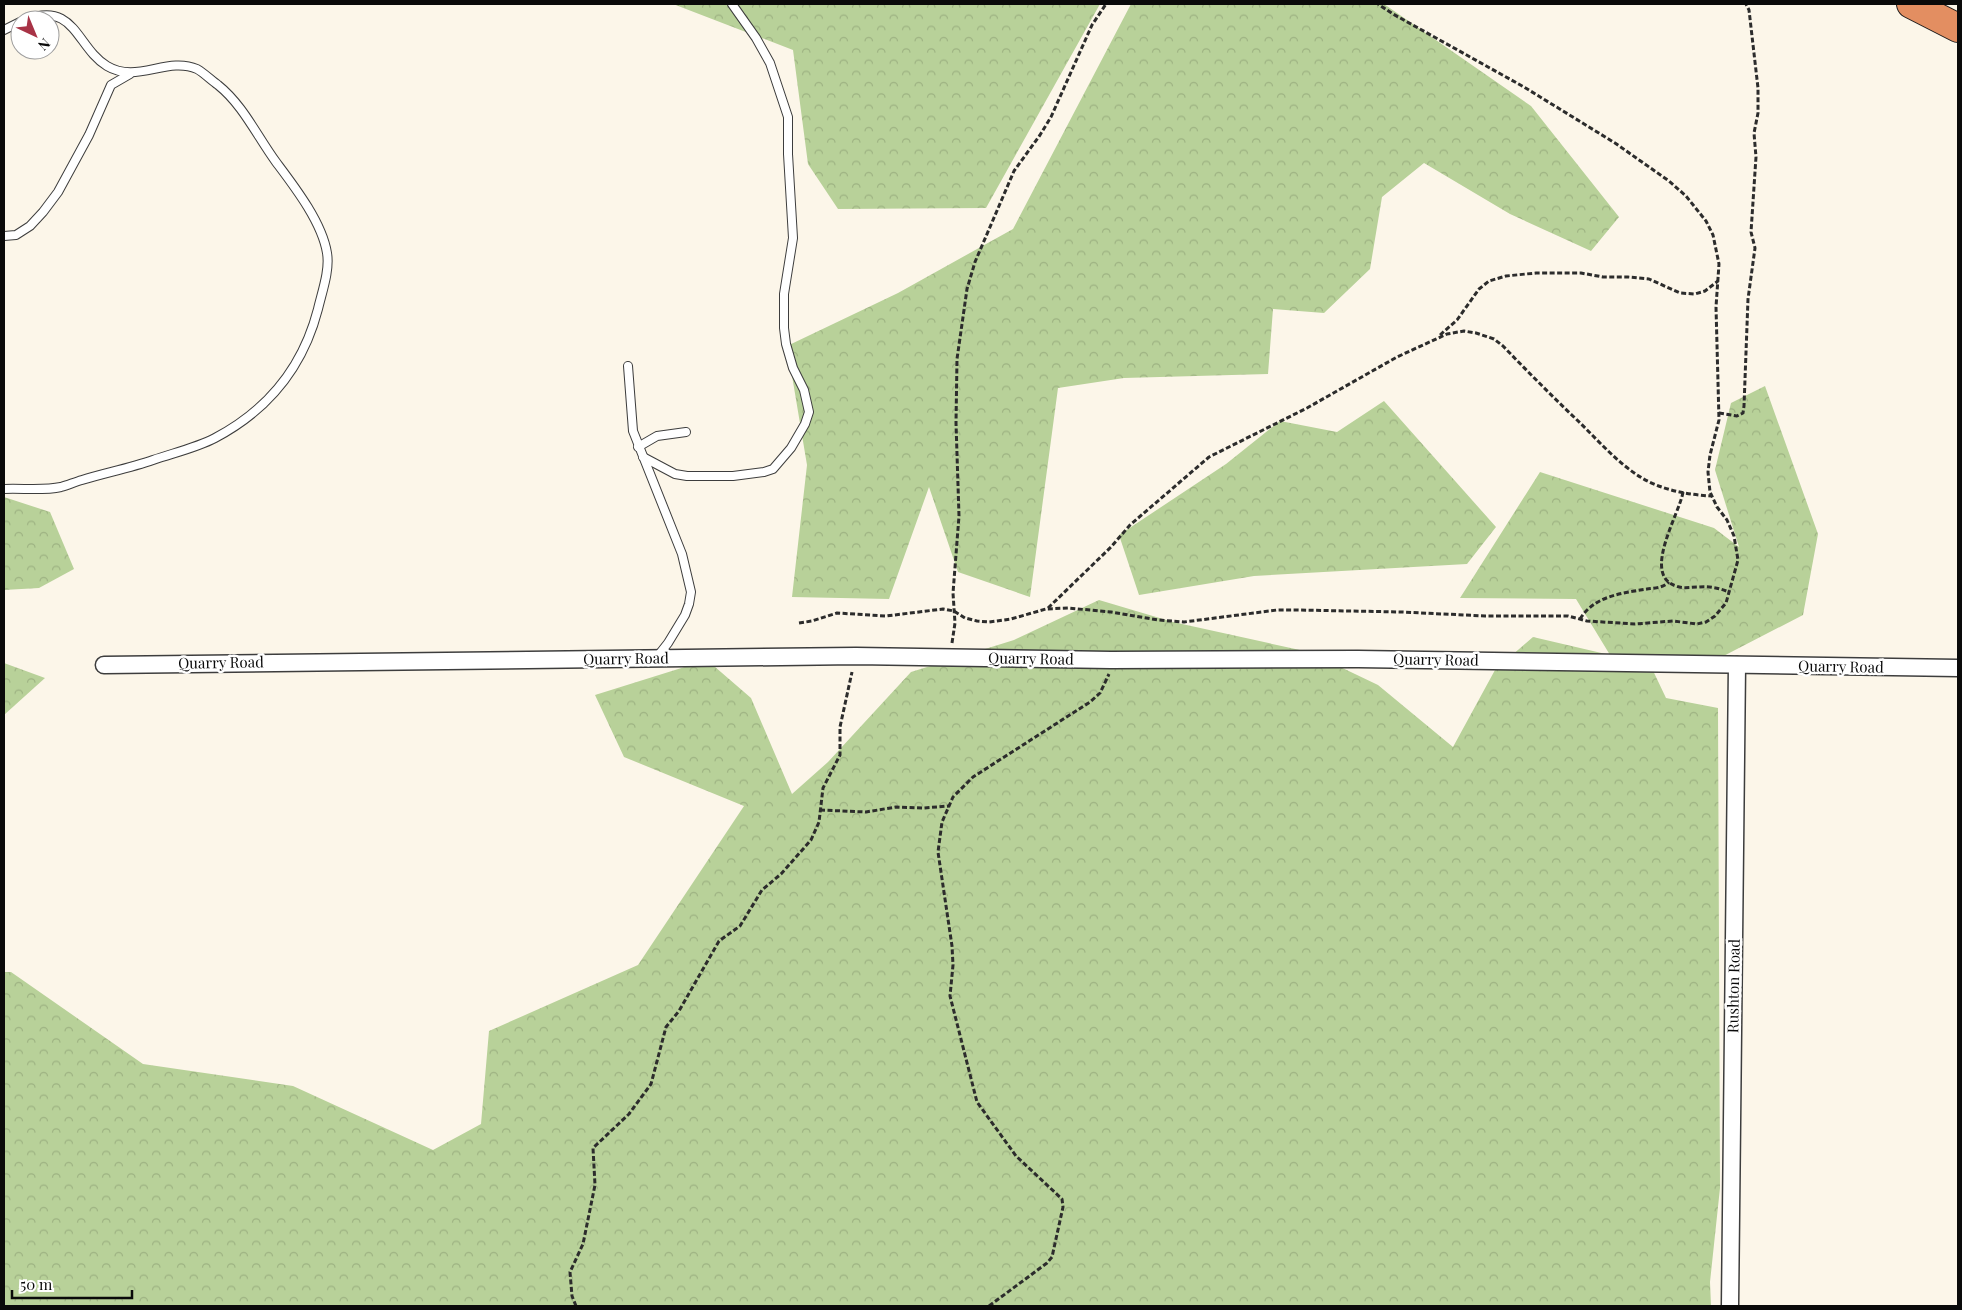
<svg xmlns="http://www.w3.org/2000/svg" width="1962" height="1310" viewBox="0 0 1962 1310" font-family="'Playfair Display',serif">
<defs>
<pattern id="forest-crowns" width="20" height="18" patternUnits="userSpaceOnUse" patternTransform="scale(1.25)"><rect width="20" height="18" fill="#b8d199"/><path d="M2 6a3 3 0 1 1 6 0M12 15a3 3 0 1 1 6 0" fill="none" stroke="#9db282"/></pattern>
</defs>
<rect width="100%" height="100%" fill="#fcf6e9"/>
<g fill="url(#forest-crowns)">
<path d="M673,4H1100L986,208L838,209L808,164L793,50Z"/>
<path d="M1131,4H1384L1531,106L1619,217L1591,251L1510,214L1424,163L1382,197L1370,269L1324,313L1273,309L1268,374L1124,378L1058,388L1030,597L958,572L929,487L889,599L792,597L807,465L787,346L898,293L1013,229Z"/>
<path d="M1765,386L1818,534L1803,615L1710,663L1647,658L1666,698L1718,708L1720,1188L1710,1282L1711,1306H4V972H11L143,1064L293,1086L433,1150L481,1124L489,1031L638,965L744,806L624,757L595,695L707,660L751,698L792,794L828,762L911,672L1014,640L1099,600L1173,622L1309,652L1378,685L1453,747L1495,670L1533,637L1610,655L1576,599L1460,598L1540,472L1714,528L1739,547L1715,470L1731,403Z"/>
<path d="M1384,401L1496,527L1467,564L1254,576L1139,595L1119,535L1226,464L1280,421L1337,432Z"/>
<path d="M4,497L50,512L74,569L39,588L4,590Z"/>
<path d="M4,663L45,678L4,715Z"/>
</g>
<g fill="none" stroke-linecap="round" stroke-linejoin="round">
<defs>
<g id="lane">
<path d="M4,30L20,22"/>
<path d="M4,236L16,235L30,226L43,212L58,192L89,135L111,85L130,74"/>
<path d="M628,366L633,431L682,554L691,592L689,604L685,615L668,643L657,657"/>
<path d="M638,447L657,436L686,432"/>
<path d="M643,457L675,474L687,476H733L764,472L773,469L791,448L805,424L809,412L804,390L793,368L786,344L784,328V294L793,238L788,154V117L770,63L756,38L732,4"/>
<path d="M4,489C22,488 43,491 61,487C68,485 75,482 82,480C105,473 130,468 153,460C173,453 196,448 215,438C268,410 303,367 318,309C322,292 330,270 327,253C322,222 294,186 276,162C257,136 243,105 218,85C211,80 204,73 197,69C167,56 137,84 107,66C76,47 75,0 25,20"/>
</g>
<g id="street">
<path d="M104,665L856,656L1111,660L1358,659L1958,668"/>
<path d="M1730,1306L1737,665"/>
</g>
<path id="highway" d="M1911,4L1958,28"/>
</defs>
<use href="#lane" stroke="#3d3d3d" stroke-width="10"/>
<use href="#street" stroke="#3d3d3d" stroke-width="19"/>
<use href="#highway" stroke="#1b1b1b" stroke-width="30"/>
<g stroke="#2c2c2c" stroke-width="3" stroke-dasharray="5 2.5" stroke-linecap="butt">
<path d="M1440,335L1457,320L1479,289L1489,281L1506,276L1536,273H1581L1603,277H1628L1649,279L1680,293L1695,294L1705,291L1718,281"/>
<path d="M1719,413L1737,416L1743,413L1744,406L1748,299L1755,248L1751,232L1756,157L1754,133L1758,113V88L1749,10L1746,4"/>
<path d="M1683,492C1680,513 1641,575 1676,586C1683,589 1691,587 1699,587C1709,586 1719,588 1729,592"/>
<path d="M1048,608L1111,547L1130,525L1209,457L1307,408L1397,357L1447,334L1464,331L1476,333L1494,339L1503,346C1527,371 1551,395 1576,419C1597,439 1617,463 1642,478C1662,490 1689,495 1712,496"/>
<path d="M1580,619C1594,596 1622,593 1647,589C1654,588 1663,588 1669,582"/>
<path d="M799,623L812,621L837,613L886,616L943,609L954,611L965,618L977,621L989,622L1011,619L1046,609L1068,608L1111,612L1158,620L1184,622L1277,610H1298L1402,612L1485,616H1568L1587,621L1635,624L1673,621L1697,624L1706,622L1715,616L1726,603L1738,560L1734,536L1727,520L1717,507L1710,492L1708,472L1710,455L1719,420L1716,307L1719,264L1713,235L1706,221L1686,196L1669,181L1615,143L1524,87L1393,14L1378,4"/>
<path d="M952,643L955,623L953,593L959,516L956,423L957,359L967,289L975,262L1014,171L1040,135L1051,117L1092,25L1106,4"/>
<path d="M820,810L866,812L896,807L924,808L949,806"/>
<path d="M576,1306L572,1296L570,1272L583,1244L595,1185L593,1148L629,1114L651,1084L666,1027L679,1011L719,941L740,926L762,890L781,874L811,840L819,822L823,788L840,755V727L852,672"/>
<path d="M989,1306L1047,1263L1052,1257L1063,1207L1062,1199L1016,1156L977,1102L950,996L953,965L952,946L938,852L942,822L953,797L973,777L1090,702L1100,693L1109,674"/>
</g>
<use href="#lane" stroke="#fff" stroke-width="8"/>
<use href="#street" stroke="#fff" stroke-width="16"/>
<use href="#highway" stroke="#e38e61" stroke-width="28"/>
</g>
<g text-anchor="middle" stroke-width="5" stroke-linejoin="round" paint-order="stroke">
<g font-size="15" fill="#0a0a0a" stroke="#fff">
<text transform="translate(626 659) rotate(-1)" y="5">Quarry Road</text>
<text transform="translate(1031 659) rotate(1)" y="5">Quarry Road</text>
<text transform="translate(1436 660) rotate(1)" y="5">Quarry Road</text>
<text transform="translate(221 663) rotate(-1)" y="5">Quarry Road</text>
<text transform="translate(1841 667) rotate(1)" y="5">Quarry Road</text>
<text transform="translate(1734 986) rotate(-89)" y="5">Rushton Road</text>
</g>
</g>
<rect width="1962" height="1310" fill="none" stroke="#0a0a0a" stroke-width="10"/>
<g transform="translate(35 35) rotate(136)"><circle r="24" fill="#ffffff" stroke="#9d9d9d"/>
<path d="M0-4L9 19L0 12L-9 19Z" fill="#a83346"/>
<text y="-8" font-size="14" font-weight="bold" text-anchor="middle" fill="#0a0a0a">N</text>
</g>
<path d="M12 1290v8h120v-8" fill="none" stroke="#0a0a0a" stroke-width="2.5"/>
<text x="20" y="1290" font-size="15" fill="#0a0a0a" stroke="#ffffff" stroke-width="4" paint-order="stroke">50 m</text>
</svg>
